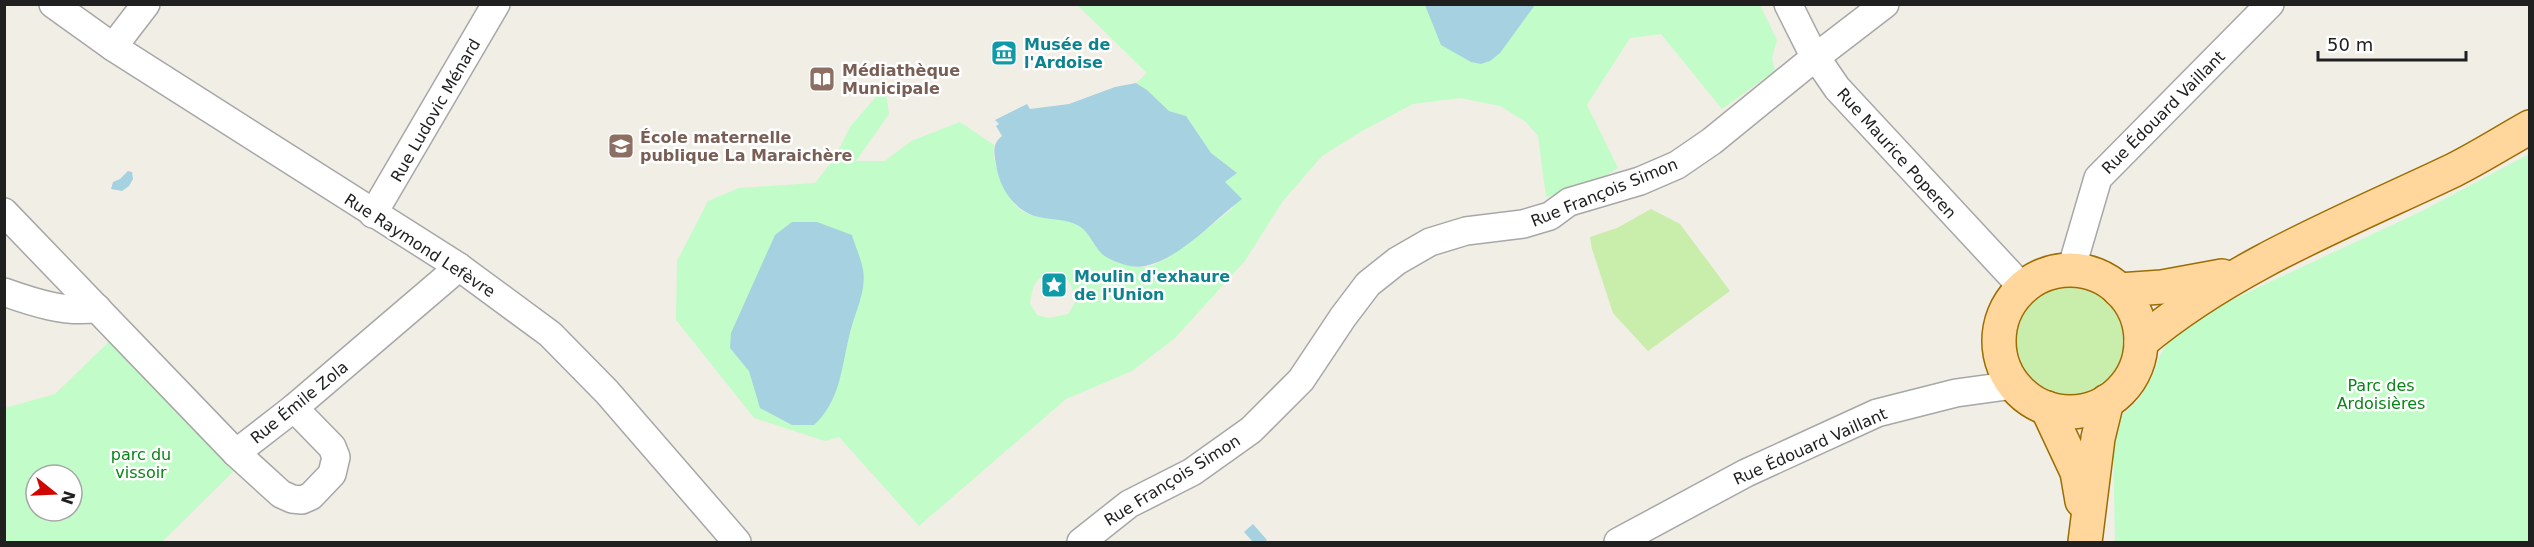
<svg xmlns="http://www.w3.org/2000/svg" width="2534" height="547" viewBox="0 0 2534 547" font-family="'DejaVu Sans',sans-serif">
<rect width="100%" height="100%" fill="#f1eee6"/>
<g fill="#c9edaa">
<path d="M1651,209L1680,224L1730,291L1648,351L1613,313L1592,249L1590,237L1617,228Z"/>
<circle cx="2070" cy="341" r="53"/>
</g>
<g fill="#c2fcc8" fill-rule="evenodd">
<path d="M1077,5H1760L1777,40L1772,58L1775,71L1722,109L1661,34L1630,38L1587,105L1618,168L1592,184L1546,197L1538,136L1526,122L1500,106L1460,98L1413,104L1362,131L1322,156L1283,201L1244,262L1175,338L1132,371L1066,399L919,526L839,437L825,441L754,418L676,320L677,261L708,201L739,188L815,183L834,159L850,127L885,86L889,114L856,161H885L911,141L960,122L994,145C992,157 997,169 1001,180C1022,235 1050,206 1082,228C1091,234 1094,246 1102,253C1111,261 1132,268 1145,267C1167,265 1213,223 1232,209L1235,204L1225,182L1237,173L1211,153L1186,116L1169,111L1147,90L1136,83L1147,73ZM1051,272C1070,277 1072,283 1075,302L1068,314L1049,318L1037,315L1030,303C1033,287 1035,277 1051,272Z"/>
<path d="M2529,154V542H2115L2113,434L2123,414L2139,399L2153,375L2159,357L2168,341L2210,310L2422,211Z"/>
<path d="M116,335L239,466L162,542H5V408L55,394ZM36,475H72V511H36Z"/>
</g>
<g fill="#a5d1e1">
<path d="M1425,5H1535L1500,53L1490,61L1481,64L1471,62L1441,45Z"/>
<path d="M1136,83L1147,90L1169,111L1186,116L1211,153L1237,173L1225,182L1242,199C1214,220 1180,259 1145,266C1133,269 1112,262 1102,254C1093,245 1090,233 1079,226C1067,219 1052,220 1039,217C1015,212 999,188 996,164C994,152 992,144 1002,136L996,126L999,124L995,120L1027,104L1030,109L1069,104L1115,87Z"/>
<path d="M128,171L132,172L133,179L129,186L122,191L111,189L113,182L120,179Z"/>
<path d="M792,222H817L852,235C855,246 861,258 863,270C867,292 853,316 849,337C841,370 840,401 814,425H792L760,408L749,371L730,348L731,333L775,235Z"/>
<path d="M1253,524L1267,540L1264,542H1253L1244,532Z"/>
</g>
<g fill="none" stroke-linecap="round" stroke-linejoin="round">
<defs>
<g id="minor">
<path d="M53,4L113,47L459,267L550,334L607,392L737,542"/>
<path d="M1788,4L1811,50L1837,88L2023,288"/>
<path d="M113,47L146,4"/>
<path d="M4,212L236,453L281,494L292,499L302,500L311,496L332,474L336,457L332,447L294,408"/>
<path d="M373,214L496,4"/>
<path d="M2071,270L2098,178L2270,4"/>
<path d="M4,292C32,302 68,314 97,308"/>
<path d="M236,453L294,408L459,267"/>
<path d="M1081,542L1129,504L1192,472L1251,430L1301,380L1343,317L1368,284L1397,261L1430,242L1466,231L1523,224L1550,216L1569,202L1640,181L1677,165L1712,141L1803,67L1885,4"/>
<path d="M1618,542L1746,473L1877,413L1956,393L2014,385"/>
</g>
<g id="major">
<circle cx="2070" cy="341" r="71"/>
<path d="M2119,290L2162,287L2222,276"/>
<path d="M2141,342C2233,265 2347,221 2454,170C2480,157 2505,141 2530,127"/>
<path d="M2047,408L2077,472L2082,501"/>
<path d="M2085,542L2098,438L2107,401"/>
</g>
</defs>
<use href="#minor" stroke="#a7a7a7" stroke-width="30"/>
<use href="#major" stroke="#9c6d00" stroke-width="36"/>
<use href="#minor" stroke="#fff" stroke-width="27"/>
<use href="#major" stroke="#ffd79d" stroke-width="33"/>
</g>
<defs>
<symbol id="museum-square" viewBox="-11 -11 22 22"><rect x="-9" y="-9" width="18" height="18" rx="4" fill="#0f9aa8" stroke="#fff"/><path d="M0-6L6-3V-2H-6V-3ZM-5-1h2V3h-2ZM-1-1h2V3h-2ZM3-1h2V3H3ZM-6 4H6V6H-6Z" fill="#fff"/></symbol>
<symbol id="library-square" viewBox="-11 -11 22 22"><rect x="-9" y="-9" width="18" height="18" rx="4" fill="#8d6e63" stroke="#fff"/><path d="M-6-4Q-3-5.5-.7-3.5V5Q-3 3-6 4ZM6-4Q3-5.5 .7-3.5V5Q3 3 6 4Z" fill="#fff"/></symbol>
<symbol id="school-square" viewBox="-11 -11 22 22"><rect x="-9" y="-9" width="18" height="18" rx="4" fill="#8d6e63" stroke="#fff"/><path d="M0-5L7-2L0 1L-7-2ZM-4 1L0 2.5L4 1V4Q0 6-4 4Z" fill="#fff"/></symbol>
<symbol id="sight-square" viewBox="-11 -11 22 22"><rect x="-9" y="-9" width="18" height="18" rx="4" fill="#0f9aa8" stroke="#fff"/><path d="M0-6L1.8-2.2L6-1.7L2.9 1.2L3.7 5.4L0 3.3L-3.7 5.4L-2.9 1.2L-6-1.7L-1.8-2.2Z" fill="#fff"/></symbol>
</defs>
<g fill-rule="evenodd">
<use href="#museum-square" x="989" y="38" width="30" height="30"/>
<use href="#library-square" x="807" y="64" width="30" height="30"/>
<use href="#school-square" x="606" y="131" width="30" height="30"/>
<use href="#sight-square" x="1039" y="270" width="30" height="30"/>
</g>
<g text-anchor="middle" stroke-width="5" stroke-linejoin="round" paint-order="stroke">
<g font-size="16" font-weight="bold" fill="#0d838f" stroke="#fff" text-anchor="start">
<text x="1024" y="50">Musée de<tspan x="1024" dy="18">l'Ardoise</tspan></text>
<text x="1074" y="282">Moulin d'exhaure<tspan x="1074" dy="18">de l'Union</tspan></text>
</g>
<g font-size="16" font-weight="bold" fill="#785e54" stroke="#fff" text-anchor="start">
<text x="842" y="76">Médiathèque<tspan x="842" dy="18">Municipale</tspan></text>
<text x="640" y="143">École maternelle<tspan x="640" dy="18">publique La Maraichère</tspan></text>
</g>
<g font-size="16" fill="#202020" stroke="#fff">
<text transform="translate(435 110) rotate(-60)" y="6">Rue Ludovic Ménard</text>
<text transform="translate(2163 112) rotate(-45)" y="6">Rue Édouard Vaillant</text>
<text transform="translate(1897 153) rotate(48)" y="6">Rue Maurice Poperen</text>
<text transform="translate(1604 192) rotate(-22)" y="6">Rue François Simon</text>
<text transform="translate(420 245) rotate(33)" y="6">Rue Raymond Lefèvre</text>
<text transform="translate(299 402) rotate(-39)" y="6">Rue Émile Zola</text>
<text transform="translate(1810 446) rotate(-24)" y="6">Rue Édouard Vaillant</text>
<text transform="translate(1172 480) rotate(-32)" y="6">Rue François Simon</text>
</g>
<g font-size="16" fill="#068614" stroke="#fff">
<text x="2381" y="391">Parc des<tspan x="2381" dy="18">Ardoisières</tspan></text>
<text x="141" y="460">parc du<tspan x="141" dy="18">vissoir</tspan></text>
</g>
</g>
<rect width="2534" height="547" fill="none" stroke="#202020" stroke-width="12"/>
<g transform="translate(54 493) rotate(108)"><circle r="28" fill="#ffffff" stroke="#a6a6a6" stroke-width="1.5"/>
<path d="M0-4.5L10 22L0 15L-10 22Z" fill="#d00600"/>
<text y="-9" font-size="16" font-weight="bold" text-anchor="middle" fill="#202020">N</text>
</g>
<path d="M2318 51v9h148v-9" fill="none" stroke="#202020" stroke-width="3"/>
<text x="2327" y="51" font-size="18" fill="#202020" stroke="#ffffff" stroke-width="4.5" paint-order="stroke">50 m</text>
</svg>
